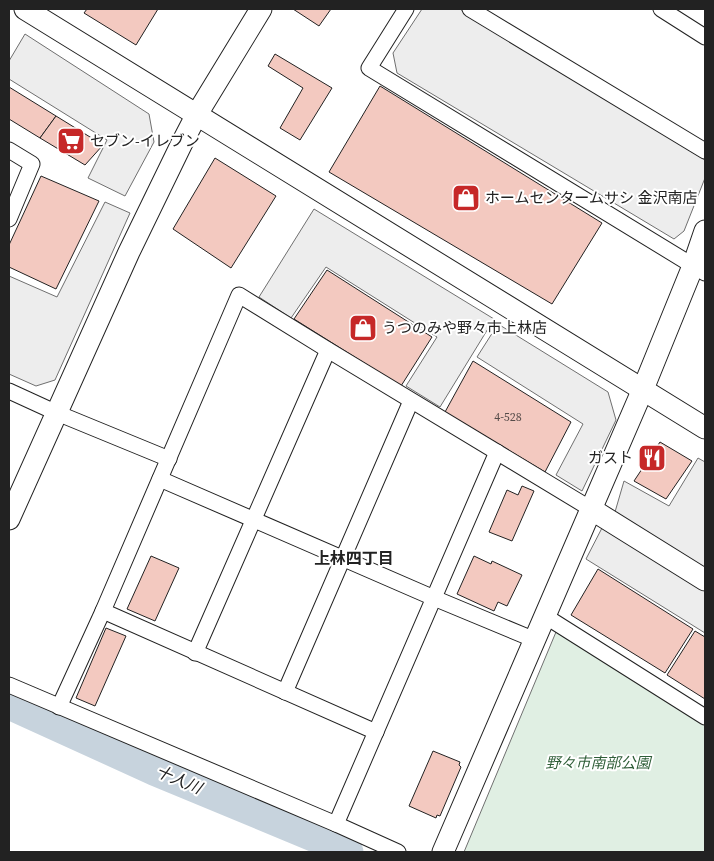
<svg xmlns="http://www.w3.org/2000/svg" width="714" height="861" viewBox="0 0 714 861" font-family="'Source Serif 4','Noto Sans JP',serif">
<rect width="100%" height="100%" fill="#fff"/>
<path fill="#e0efe3" stroke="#6f6f6f" d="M556,632L705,725V852H464Z"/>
<g fill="#ededed" stroke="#6f6f6f">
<path d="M422,9H460L705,160V178L684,231L674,239L397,73L393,53Z"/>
<path d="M25,34L149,114L154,142L125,196L88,178L107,140L9,79V61Z"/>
<path d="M105,202L130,213L55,380L36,386L9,374V276L57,297Z"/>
<path d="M314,209L494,319L440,407L406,386L437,337L326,267L291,318L259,297Z"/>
<path d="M498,324L608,392L616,420L582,491L556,475L583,424L477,357Z"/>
<path d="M698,458L705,462V568L615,512L624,481L669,506Z"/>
<path d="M603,526L705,590V633L586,559Z"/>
</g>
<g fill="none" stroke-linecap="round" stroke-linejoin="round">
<path stroke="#c7d3dd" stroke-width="29" d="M9,705L154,771L349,852"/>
</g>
<g fill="#f3c9c0" stroke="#222">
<path d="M87,9H158L136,45L84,13Z"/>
<path d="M293,9H331L319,26Z"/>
<path d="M275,54L332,88L300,140L280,128L303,88L268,66Z"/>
<path d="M380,86L602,223L552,304L329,172Z"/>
<path d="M9,87L56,116L40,138L9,119Z"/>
<path d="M56,116L103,145L85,165L40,138Z"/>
<path d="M215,158L276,196L231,268L173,229Z"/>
<path d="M41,176L99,201L56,289L9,267V245Z"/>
<path d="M327,270L432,337L401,386L294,319Z"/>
<path d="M473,361L571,422L545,472L445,412Z"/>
<path d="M660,442L692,461L666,499L634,481Z"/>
<path d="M522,486L534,491L512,541L489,532L507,490L518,495Z"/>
<path d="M151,556L179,568L155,621L127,609Z"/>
<path d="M474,556L491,564L492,561L522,575L507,606L498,602L494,611L457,594Z"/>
<path d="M598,569L693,629L665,673L571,615Z"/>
<path d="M106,628L126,636L95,706L76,698Z"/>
<path d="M695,631L705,637V699L667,675Z"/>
<path d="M433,751L460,762L459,765L461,767L440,816L437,815L436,818L409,806Z"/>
</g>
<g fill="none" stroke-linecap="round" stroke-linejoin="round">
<defs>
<g id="street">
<path d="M406,9L369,68L705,273"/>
<path d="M470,9L705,151"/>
<path d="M661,9L705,37"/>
<path d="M9,150L32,164L9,219"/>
<path d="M9,391L57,413L169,459"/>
<path d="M160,479L434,598L535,640"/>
<path d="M103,611L376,732"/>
<path d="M545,616L705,717"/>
<path d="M195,653L328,350"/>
<path d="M9,685L336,824L398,852"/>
<path d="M285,692L411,401"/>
<path d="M59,707L103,611L239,295L328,350L591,509"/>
<path d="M336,824L497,452"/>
</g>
<g id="secondary">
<path d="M25,9L705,428"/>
<path d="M591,509L705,580"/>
<path d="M9,519L129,252L182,143L197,114L261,9"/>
<path d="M443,852L643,389L693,266L705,231"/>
</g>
</defs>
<use href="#street" stroke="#222" stroke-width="17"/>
<use href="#secondary" stroke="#222" stroke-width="23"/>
<use href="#street" stroke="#fff" stroke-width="15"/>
<use href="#secondary" stroke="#fff" stroke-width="21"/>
</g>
<defs>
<symbol id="supermarket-square" viewBox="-11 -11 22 22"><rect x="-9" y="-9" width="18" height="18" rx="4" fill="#c62828" stroke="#fff"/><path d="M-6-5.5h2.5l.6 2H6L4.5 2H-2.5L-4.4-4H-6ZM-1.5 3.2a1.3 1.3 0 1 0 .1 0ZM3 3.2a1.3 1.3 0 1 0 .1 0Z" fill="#fff"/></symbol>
<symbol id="shop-square" viewBox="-11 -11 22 22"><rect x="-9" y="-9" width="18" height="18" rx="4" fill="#c62828" stroke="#fff"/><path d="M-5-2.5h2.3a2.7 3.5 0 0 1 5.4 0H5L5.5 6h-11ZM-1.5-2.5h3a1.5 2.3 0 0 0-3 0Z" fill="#fff"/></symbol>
<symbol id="restaurant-square" viewBox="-11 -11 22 22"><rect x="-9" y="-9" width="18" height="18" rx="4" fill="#c62828" stroke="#fff"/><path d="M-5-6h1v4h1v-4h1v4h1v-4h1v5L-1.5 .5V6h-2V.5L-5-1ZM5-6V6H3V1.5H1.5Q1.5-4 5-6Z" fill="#fff"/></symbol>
</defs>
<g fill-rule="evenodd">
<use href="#supermarket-square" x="55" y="125" width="32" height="32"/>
<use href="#shop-square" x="450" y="182" width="32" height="32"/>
<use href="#shop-square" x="347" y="312" width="32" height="32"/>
<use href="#restaurant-square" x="636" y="442" width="32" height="32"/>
</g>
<g text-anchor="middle" stroke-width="4" stroke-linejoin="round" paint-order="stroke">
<g font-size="12" fill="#564c4a">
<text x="508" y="421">4-528</text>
</g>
<g font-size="15" fill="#222" stroke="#fff" text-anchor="start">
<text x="90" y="146">セブン-イレブン</text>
<text x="485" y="203">ホームセンタームサシ 金沢南店</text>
<text x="382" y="333">うつのみや野々市上林店</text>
<text x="633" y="463" text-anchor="end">ガスト</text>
</g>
<g font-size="15" font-style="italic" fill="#2f5e38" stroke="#fff">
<text x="598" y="768">野々市南部公園</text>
</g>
<g font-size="16" font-weight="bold" fill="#222" stroke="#fff">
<text x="354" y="564">上林四丁目</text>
</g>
<g font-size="16" font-style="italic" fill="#222" stroke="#fff">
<text transform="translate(179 779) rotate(23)" y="6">十人川</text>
</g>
</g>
<rect width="714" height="861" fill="none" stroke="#222222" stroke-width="20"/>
</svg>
